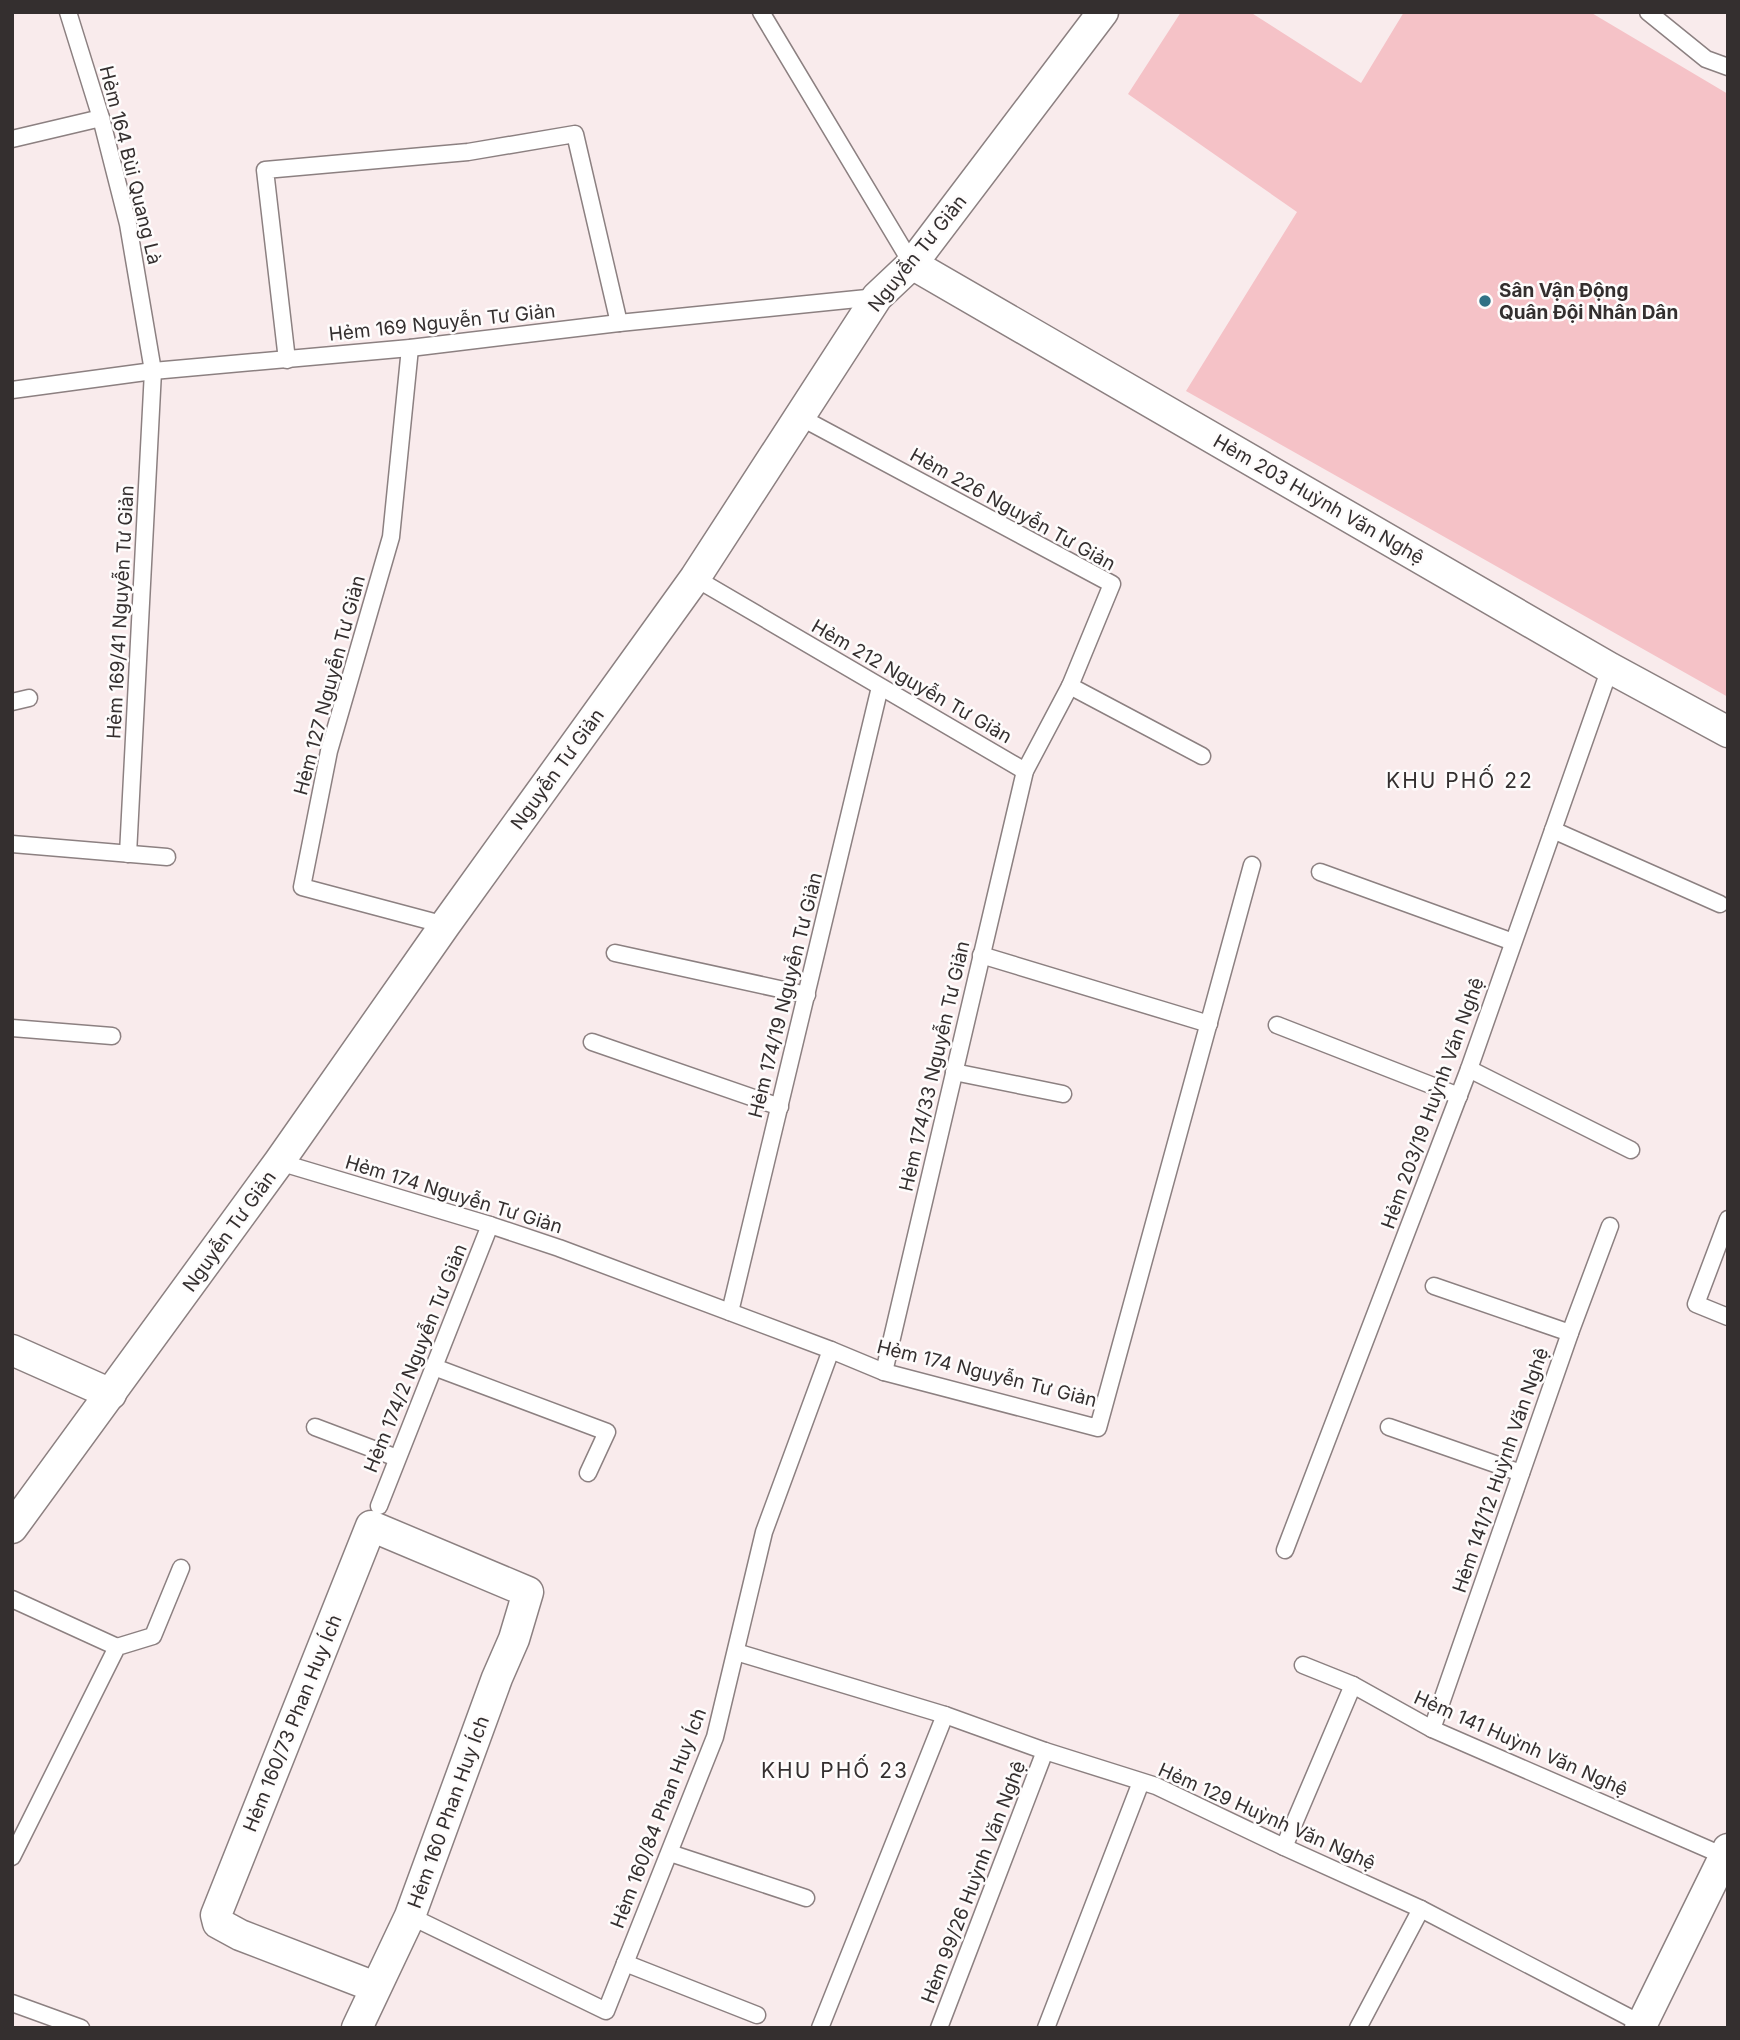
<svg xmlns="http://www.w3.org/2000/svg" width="1740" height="2040" viewBox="0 0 1740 2040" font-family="Inter,sans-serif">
<rect width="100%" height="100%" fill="#f9ebec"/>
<path fill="#f5c2c7" d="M1181,12H1250L1361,83L1404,12H1590L1728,94V697L1186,391L1297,212L1128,94Z"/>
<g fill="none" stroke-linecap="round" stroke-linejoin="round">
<defs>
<g id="lane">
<path d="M68,12L101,118L128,224L153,371L128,854"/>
<path d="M761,12L912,264"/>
<path d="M1648,12L1706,59L1728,67"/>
<path d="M12,139L101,118"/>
<path d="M410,348L391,537L329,751L302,887L445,925"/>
<path d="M287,360L265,170L468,152L575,134L619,323"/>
<path d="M12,390L153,371L410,348L619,323L877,297"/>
<path d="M800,417L1112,584L1070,686L1025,771L884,1372"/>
<path d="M695,578L1025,771"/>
<path d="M1070,686L1202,756"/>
<path d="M12,702L29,698"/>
<path d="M1553,830L1720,904"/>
<path d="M12,844L167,857"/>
<path d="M1320,872L1513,942"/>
<path d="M615,953L807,995"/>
<path d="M981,955L1209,1024"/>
<path d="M1277,1025L1459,1096"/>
<path d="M12,1028L112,1036"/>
<path d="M592,1042L780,1107"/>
<path d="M1469,1069L1631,1150"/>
<path d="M954,1072L1063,1094"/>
<path d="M279,1162L490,1225L559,1248L831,1350L884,1372L1098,1428L1252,865"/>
<path d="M1728,1219L1696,1304L1728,1317"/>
<path d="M1434,1286L1570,1333"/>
<path d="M730,1312L880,687"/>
<path d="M434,1367L607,1432L588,1473"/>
<path d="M315,1427L397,1458"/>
<path d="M1389,1427L1521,1473"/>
<path d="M379,1506L490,1225"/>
<path d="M1285,1550L1469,1069L1610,668"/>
<path d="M12,1599L117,1647"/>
<path d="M736,1652L945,1715L1045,1751L1156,1786L1284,1847L1421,1909L1642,2024"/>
<path d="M1303,1665L1353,1685L1432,1729L1724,1856"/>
<path d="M1432,1729L1570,1333L1610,1226"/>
<path d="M1284,1847L1353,1685"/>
<path d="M670,1853L806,1898"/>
<path d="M12,1857L117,1647L153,1636L181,1568"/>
<path d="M410,1916L606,2011L715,1737L764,1532L831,1350"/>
<path d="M625,1963L757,2015"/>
<path d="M12,2003L81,2028"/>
<path d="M820,2028L945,1715"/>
<path d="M939,2028L1045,1751"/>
<path d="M1046,2028L1141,1782"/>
<path d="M1358,2028L1421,1909"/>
</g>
<g id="street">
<path d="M912,264L1610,668L1728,732"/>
<path d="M12,1350L111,1394"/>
<path d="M12,1528L279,1162L445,925L695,578L877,297L912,264L1103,12"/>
<path d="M357,2028L410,1916L497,1678L514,1639L528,1592L371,1526L216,1915L218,1923L240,1935L375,1987"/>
<path d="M1640,2028L1728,1849"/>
</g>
</defs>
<use href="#lane" stroke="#8c8081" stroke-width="19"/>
<use href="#street" stroke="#8c8081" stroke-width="33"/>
<use href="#lane" stroke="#fff" stroke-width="16"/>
<use href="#street" stroke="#fff" stroke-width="30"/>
</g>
<circle fill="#317185" stroke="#fefcfc" stroke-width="2.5" cx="1485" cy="301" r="7"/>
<g text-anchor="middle" stroke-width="5" stroke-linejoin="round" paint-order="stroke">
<g font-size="19" fill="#342f2f" stroke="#fefcfc">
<text transform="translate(131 165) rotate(76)" y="7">Hẻm 164 Bùi Quang Là</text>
<text transform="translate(917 253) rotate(-51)" y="7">Nguyễn Tư Giản</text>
<text transform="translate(442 322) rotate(-6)" y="7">Hẻm 169 Nguyễn Tư Giản</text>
<text transform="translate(1319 499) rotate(30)" y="7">Hẻm 203 Huỳnh Văn Nghệ</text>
<text transform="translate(1013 509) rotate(29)" y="7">Hẻm 226 Nguyễn Tư Giản</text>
<text transform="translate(120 612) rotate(-87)" y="7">Hẻm 169/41 Nguyễn Tư Giản</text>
<text transform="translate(912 681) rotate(30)" y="7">Hẻm 212 Nguyễn Tư Giản</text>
<text transform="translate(329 685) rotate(-75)" y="7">Hẻm 127 Nguyễn Tư Giản</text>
<text transform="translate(557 769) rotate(-54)" y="7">Nguyễn Tư Giản</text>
<text transform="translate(785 995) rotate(-76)" y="7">Hẻm 174/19 Nguyễn Tư Giản</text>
<text transform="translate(934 1066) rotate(-77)" y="7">Hẻm 174/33 Nguyễn Tư Giản</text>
<text transform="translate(1432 1103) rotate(-70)" y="7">Hẻm 203/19 Huỳnh Văn Nghệ</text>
<text transform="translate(454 1194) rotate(17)" y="7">Hẻm 174 Nguyễn Tư Giản</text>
<text transform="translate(229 1231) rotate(-54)" y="7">Nguyễn Tư Giản</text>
<text transform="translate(415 1358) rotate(-68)" y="7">Hẻm 174/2 Nguyễn Tư Giản</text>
<text transform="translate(987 1373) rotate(14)" y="7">Hẻm 174 Nguyễn Tư Giản</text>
<text transform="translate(1500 1470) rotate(-71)" y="7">Hẻm 141/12 Huỳnh Văn Nghệ</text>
<text transform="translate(292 1723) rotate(-68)" y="7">Hẻm 160/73 Phan Huy Ích</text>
<text transform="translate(1521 1743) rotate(24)" y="7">Hẻm 141 Huỳnh Văn Nghệ</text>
<text transform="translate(448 1812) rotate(-70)" y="7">Hẻm 160 Phan Huy Ích</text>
<text transform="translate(1267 1816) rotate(24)" y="7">Hẻm 129 Huỳnh Văn Nghệ</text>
<text transform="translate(658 1818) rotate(-69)" y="7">Hẻm 160/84 Phan Huy Ích</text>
<text transform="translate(973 1882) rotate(-69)" y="7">Hẻm 99/26 Huỳnh Văn Nghệ</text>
</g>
<g font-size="19" font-weight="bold" fill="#342f2f" stroke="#fefcfc" text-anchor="start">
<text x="1499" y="297">Sân Vận Động<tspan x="1499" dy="22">Quân Đội Nhân Dân</tspan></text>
</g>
<g font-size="21" letter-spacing="2" fill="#342f2f" stroke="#fefcfc">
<text x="1460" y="788">KHU PHỐ 22</text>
<text x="835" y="1778">KHU PHỐ 23</text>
</g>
</g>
<rect width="1740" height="2040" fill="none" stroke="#342f2f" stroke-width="28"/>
</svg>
